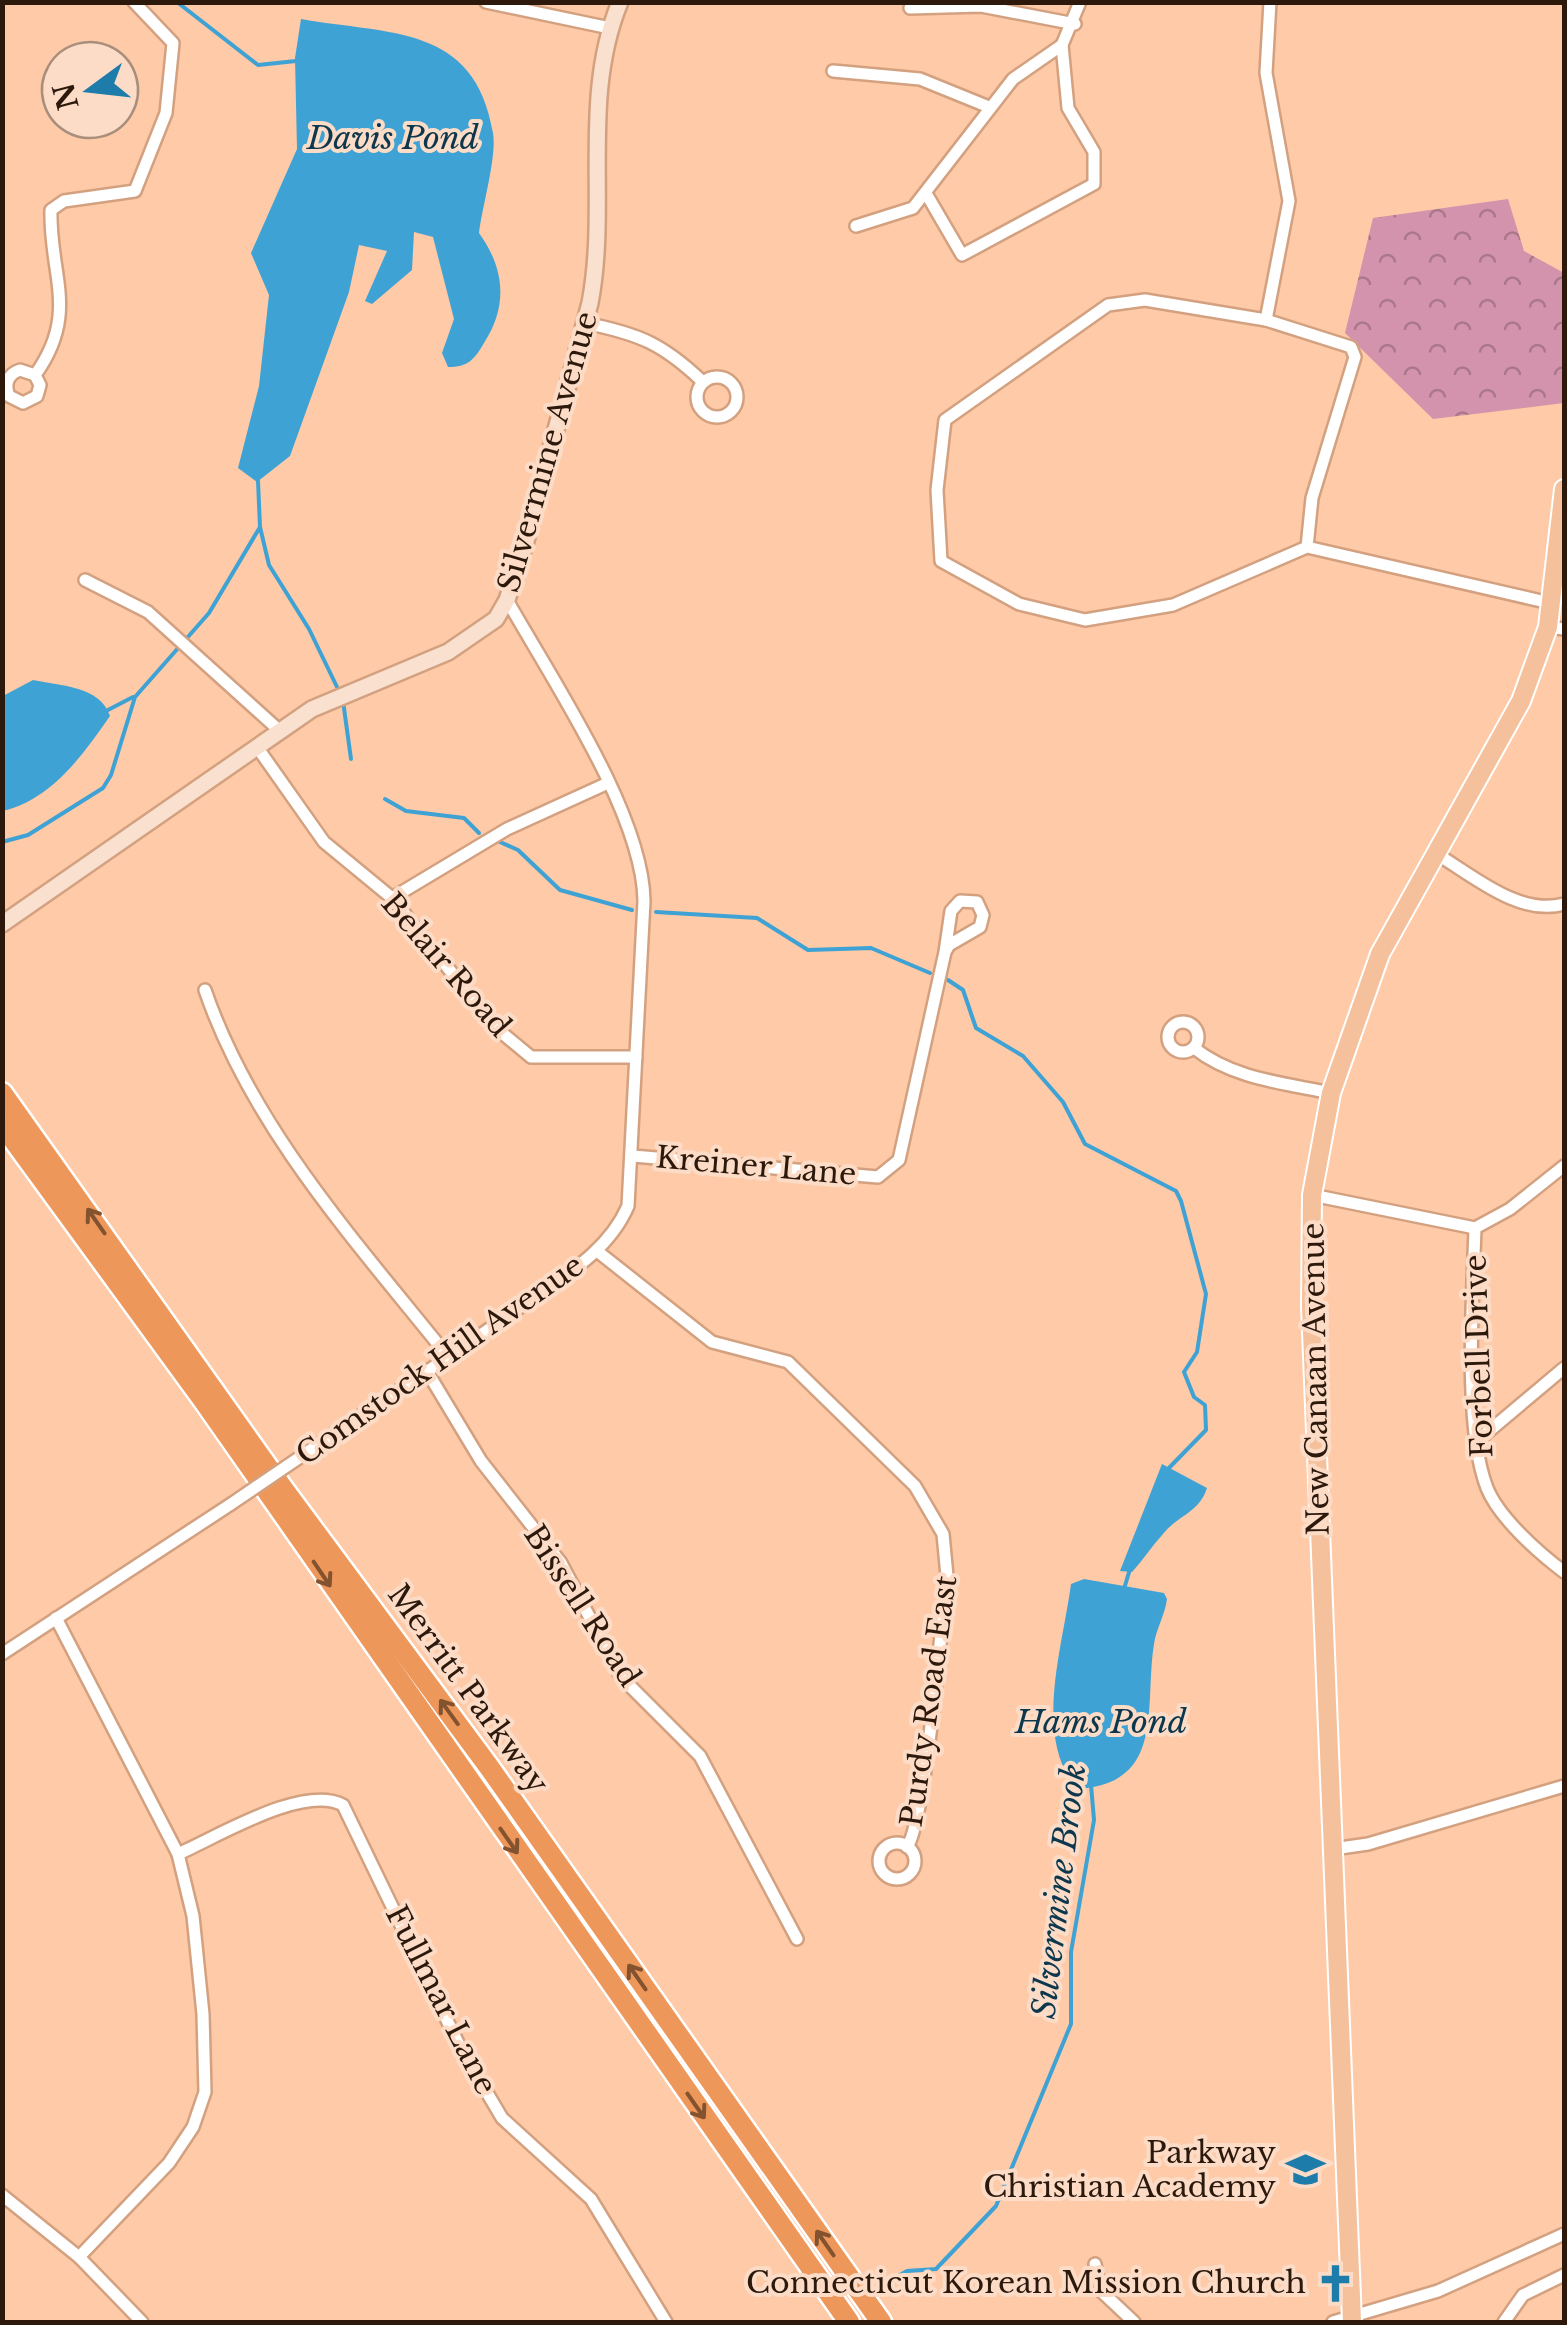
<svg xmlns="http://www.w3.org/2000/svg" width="1567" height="2325" viewBox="0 0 1567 2325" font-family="'Libre Baskerville',serif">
<defs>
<pattern id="park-crowns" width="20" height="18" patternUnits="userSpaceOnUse" patternTransform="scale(2.5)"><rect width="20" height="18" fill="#d393ac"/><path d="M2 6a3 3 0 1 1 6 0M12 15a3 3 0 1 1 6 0" fill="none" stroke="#ab778a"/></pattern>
</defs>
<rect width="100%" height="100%" fill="#fecaa7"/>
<path fill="url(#park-crowns)" d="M1508,199L1524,251L1564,273V403L1433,419L1345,333L1373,218Z"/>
<g fill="#3fa2d5">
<path d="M301,19C390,35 475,24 493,133C497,157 482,207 479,233C505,269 508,306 484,343C474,360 468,367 448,367L442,353L454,319L433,237L414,232L412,270L372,304L365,301L387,251L359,245L349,292L290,456L257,482L238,468L259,386L269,295L251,253L297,149L295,58Z"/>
<path d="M33,680C61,686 100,686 110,716C82,756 52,799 3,811V696Z"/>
<path d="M1162,1464L1207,1488C1199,1513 1178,1515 1163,1534C1152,1546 1143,1560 1132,1572L1120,1571Z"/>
<path d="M1084,1579L1164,1593L1167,1599C1165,1615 1156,1629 1154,1644C1144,1707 1166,1783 1078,1789C1032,1740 1063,1646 1071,1584Z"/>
</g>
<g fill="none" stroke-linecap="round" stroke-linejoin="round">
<g stroke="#3fa2d5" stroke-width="4">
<path d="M177,2L258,65L296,61"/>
<path d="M260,527L269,565L309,629L337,687"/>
<path d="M343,701L351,759"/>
<path d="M106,711L133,697"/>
<path d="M385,799L406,811L464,818L479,833"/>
<path d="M2,842L28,835L103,788L111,775L135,697L209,613L260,527L258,481"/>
<path d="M500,842L518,850L560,890L632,910"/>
<path d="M656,912L757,918L808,950L871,948L930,973"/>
<path d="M948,980L963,990L976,1028L1023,1056L1063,1102L1085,1144L1176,1191L1181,1201L1206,1294L1197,1352L1184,1372L1194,1397L1205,1405L1206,1430L1166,1471"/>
<path d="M1124,1589L1130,1569"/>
<path d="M884,2284L907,2271L936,2269L996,2206L1071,2024V1952L1094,1820L1091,1785"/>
</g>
<defs>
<g id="street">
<path d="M486,2L610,28"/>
<path d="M910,8L981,6L1075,24"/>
<path d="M833,71L920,79L989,107"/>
<path d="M927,195L962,255L1094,184V152L1068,108L1062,45L1080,2"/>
<path d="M856,226L913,208L1013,79L1062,45"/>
<path d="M1266,320L1289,201L1266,73L1270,2"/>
<path d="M585,323C640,334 663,344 703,382"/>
<path d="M35,375L20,370C8,374 4,384 9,396L23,403L37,396L40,385L35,375C80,313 49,274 51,210L64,201L135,191L166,113L173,43L134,2"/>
<circle cx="717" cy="397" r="20"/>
<path d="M1307,547L1312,498L1355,357L1351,347L1266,320L1145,300L1108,305L945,420L937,490L941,561L1019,604L1085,620L1173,605L1307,547L1550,603"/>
<path d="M85,580L148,612L280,731"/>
<path d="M1548,627L1564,629"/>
<path d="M257,747L324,842L392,898L496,1028L531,1057H636"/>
<path d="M1435,853C1471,874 1519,917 1564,904"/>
<path d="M392,898L507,829L608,783"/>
<path d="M205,990C253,1130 359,1245 450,1359"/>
<circle cx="1183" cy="1037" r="15"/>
<path d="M1194,1048C1233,1079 1284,1083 1331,1093"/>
<path d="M633,1156L878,1177L899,1160L945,952L949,945L980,927L983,915L977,902L960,901L951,911L945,952"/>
<path d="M1564,1166L1510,1209L1475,1228C1473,1296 1463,1427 1487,1488C1499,1518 1539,1553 1564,1572"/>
<path d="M1312,1195L1475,1228"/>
<path d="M597,1251L712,1342L788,1362L915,1486L943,1534L947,1576C942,1619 925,1823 907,1847"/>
<path d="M428,1373L481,1461L561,1563L621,1677L700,1756L797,1939"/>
<path d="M1476,1442L1564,1368"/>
<path d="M309,1451C380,1401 454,1356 524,1304C564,1276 608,1252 628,1206L644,901C643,814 551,678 507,600"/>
<path d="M56,1618L178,1854L193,1916L203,2014L205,2092L193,2127L169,2163L79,2257"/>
<path d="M2,1654L231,1504"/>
<circle cx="897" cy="1861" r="18"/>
<path d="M1333,1849L1368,1844L1564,1786"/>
<path d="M178,1854C219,1836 303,1784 343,1805L459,2045L502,2118L591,2199L666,2322"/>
<path d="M2,2195L79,2257L142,2322"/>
<path d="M1095,2264L1101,2291L1134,2322"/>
<path d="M1333,2322L1438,2291L1564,2234"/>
<path d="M1504,2322L1523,2295L1564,2275"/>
</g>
<path id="secondary" d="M2,924L312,709L448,652L496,619L507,600L526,541L590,303C609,203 580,99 620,2"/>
<path id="primary" d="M1352,2322L1311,1307L1312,1195L1331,1093L1380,954L1521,701L1548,627L1564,489"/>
<g id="highway">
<path d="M2,1093L284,1490L489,1767L881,2322"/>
<path d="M2,1124L204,1401L849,2322"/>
</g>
</defs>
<use href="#street" stroke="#d3a180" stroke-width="16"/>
<use href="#secondary" stroke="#d3a180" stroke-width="20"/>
<use href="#primary" stroke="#fff" stroke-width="22"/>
<use href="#highway" stroke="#fff" stroke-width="25"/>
<use href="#street" stroke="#fff" stroke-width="11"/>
<use href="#secondary" stroke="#fae0ce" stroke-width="15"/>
<use href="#primary" stroke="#f5c19c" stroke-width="18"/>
<use href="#highway" stroke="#ee975a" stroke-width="20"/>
<defs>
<path id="street-bridge" d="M231,1504L309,1451"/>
</defs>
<use href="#street-bridge" stroke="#d3a180" stroke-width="16" stroke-linecap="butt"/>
<use href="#street-bridge" stroke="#fff" stroke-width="11"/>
</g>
<defs><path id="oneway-shaft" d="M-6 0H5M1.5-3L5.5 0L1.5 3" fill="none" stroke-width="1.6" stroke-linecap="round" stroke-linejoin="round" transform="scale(2.5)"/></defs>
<g stroke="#83522f">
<use href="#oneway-shaft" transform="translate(96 1221) rotate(-125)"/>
<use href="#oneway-shaft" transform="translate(322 1574) rotate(56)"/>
<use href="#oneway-shaft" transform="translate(449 1712) rotate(-126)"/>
<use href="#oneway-shaft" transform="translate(509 1841) rotate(55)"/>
<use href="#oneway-shaft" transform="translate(637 1977) rotate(-125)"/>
<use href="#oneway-shaft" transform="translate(696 2106) rotate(55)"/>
<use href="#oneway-shaft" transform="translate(825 2243) rotate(-125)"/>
</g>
<defs>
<symbol id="school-bare" viewBox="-9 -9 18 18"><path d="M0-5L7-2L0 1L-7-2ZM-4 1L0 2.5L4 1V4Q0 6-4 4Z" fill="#1d7ca9" stroke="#fcdcc7" stroke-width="2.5" paint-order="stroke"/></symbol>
<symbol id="church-bare" viewBox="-9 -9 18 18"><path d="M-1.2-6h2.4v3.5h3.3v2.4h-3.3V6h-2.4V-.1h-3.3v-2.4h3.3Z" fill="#1d7ca9" stroke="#fcdcc7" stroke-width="2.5" paint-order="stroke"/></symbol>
</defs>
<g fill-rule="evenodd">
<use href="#school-bare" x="1278" y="2142" width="55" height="55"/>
<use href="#church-bare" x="1308" y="2256" width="55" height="55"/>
</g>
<g text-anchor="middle" stroke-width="8" stroke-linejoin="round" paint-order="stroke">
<g font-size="30" fill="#2c190c" stroke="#fcdcc7">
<text transform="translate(548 452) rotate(-74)" y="10">Silvermine Avenue</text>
<text transform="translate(446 965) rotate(49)" y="10">Belair Road</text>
<text transform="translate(756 1166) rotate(5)" y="10">Kreiner Lane</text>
<text transform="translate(1479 1356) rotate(-92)" y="10">Forbell Drive</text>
<text transform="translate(440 1360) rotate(-35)" y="10">Comstock Hill Avenue</text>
<text transform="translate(1316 1379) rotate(-91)" y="10">New Canaan Avenue</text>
<text transform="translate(582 1606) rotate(57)" y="10">Bissell Road</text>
<text transform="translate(468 1689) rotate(54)" y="10">Merritt Parkway</text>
<text transform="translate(929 1701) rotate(-82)" y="10">Purdy Road East</text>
<text transform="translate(441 2000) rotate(63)" y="10">Fullmar Lane</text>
</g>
<g font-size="30" fill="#2c190c" stroke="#fcdcc7" text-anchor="end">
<text x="1276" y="2163">Parkway<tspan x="1276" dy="34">Christian Academy</tspan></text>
<text x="1306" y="2293">Connecticut Korean Mission Church</text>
</g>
<g font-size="32" font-style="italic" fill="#0c374c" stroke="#fcdcc7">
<text x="393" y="149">Davis Pond</text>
<text x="1101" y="1733">Hams Pond</text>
<text transform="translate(1059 1891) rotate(-83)" y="11">Silvermine Brook</text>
</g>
</g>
<rect width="1567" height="2325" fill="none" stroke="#2c190c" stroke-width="10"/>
<g transform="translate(90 90) rotate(255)"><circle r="48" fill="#fcdcc7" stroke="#a98e7c" stroke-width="2.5"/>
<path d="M0-8L18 38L0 25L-18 38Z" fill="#1d7ca9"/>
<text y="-15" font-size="28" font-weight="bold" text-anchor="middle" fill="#2c190c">N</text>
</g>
</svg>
